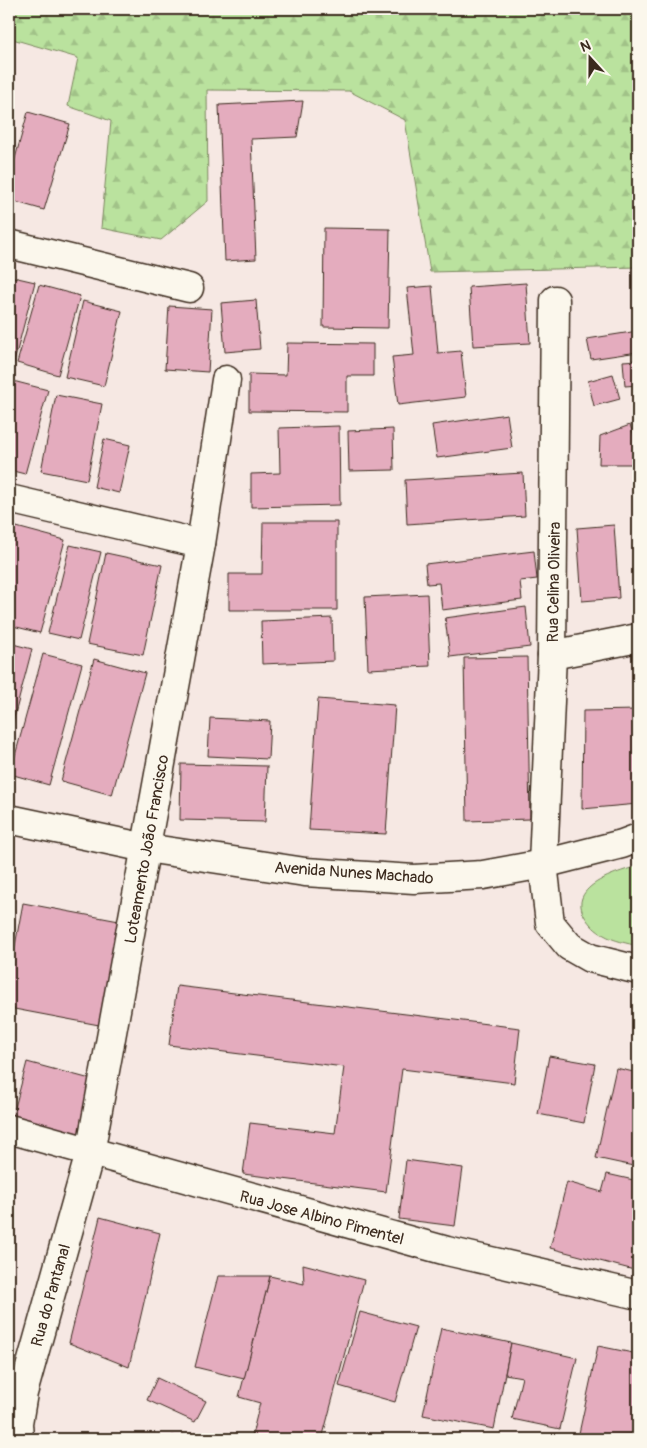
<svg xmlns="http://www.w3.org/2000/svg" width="647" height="1448" viewBox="0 0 647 1448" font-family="Pangolin,sans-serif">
<defs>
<pattern id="forest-firs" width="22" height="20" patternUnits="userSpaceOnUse" patternTransform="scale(1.25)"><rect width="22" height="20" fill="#bae29e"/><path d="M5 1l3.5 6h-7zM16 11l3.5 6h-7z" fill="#a1c288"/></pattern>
</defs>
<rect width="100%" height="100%" fill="#f6e8e3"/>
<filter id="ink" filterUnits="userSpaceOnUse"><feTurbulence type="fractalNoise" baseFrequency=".02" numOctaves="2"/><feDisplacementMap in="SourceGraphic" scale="10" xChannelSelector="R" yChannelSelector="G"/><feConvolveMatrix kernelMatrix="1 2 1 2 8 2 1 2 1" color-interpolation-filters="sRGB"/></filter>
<g filter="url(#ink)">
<path fill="url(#forest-firs)" stroke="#7a865e" d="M9,9H638V267L430,272L405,120L349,91L207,90L208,201L161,240L101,228L111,121L68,106L78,58L9,38Z"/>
<path fill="#bae29e" stroke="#7a865e" d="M638,866V946C627,943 614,941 604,935C596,931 590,925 585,917C566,886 618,872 638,866Z"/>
<g fill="#e4acbe" stroke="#3b2a1e">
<path d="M303,101L297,137L251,139L256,259L225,261L219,105Z"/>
<path d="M28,112L70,124L44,210L9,200V180Z"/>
<path d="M324,228L390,229L388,328L323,327Z"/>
<path d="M9,276L35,282L12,370L9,369Z"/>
<path d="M526,283L530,343L473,346L469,287Z"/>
<path d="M39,285L80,296L58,375L17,363Z"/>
<path d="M432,286L438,353L461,351L466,397L398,405L392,357L414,355L407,288Z"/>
<rect x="635" y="287" width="3" height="37"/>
<path d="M256,300L260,349L225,352L221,303Z"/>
<path d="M83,301L122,311L104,386L65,377Z"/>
<path d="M169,306L212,309L208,372L165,369Z"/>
<path d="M638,331V352L591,359L587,339Z"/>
<path d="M287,343L373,344V376H347V412L249,411V374L286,375Z"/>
<path d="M638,360V385L625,386L623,361Z"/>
<path d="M613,374L620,399L594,406L588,381Z"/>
<path d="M9,380L48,390L25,474L9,470Z"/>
<path d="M56,395L102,404L87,480L41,471Z"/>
<path d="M507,414L512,448L437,458L432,425Z"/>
<path d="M630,425L636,441H638V464H599L600,436Z"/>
<path d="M339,426L340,505L251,507V474L280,473L279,428Z"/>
<path d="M393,429L394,470L349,471L348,431Z"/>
<path d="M104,439L130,445L119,493L94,487Z"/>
<path d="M523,473L525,516L407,524L405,480Z"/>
<path d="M263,522H337V610H229V574H262Z"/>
<path d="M9,525L65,540L40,633L9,625Z"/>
<path d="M614,525L619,598L582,601L577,528Z"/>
<path d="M70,545L101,552L79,640L48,633Z"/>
<path d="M534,551L537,579L520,581L522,600L442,610L439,583L427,584L425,564Z"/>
<path d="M106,553L162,565L143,655L87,644Z"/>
<path d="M427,594L430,666L368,669L365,597Z"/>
<path d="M526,607L530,647L450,657L445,618Z"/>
<path d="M332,618L333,661L262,664L261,621Z"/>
<path d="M9,643L32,649L9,737Z"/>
<path d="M43,654L82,664L49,785L10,774Z"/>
<path d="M527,657L530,819L467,821L464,658Z"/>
<path d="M94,659L145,673L112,795L61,781Z"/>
<path d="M318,699L395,705L386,834L309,830Z"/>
<path d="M638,710V804L582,809L583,711Z"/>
<path d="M210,718L270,721L268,759L208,756Z"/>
<path d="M181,764L267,766L265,822L180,820Z"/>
<path d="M23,903L119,921L99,1025L9,1008V978Z"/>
<path d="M177,986L520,1028L514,1083L402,1069L386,1192L243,1174L250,1123L335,1133L344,1067L169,1045Z"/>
<path d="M549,1056L595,1064L584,1123L538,1114Z"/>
<path d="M27,1062L94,1080L79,1136L12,1119Z"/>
<path d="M616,1068L638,1073V1167L596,1158Z"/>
<path d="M406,1160L463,1168L455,1226L399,1219Z"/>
<path d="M607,1174L638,1181V1271L550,1248L567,1182L602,1192Z"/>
<path d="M100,1217L160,1233L129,1367L69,1343Z"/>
<path d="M303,1264L364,1280L322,1439H251L260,1403L239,1397L270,1276L304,1284Z"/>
<path d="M218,1276H270L244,1379L195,1367Z"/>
<path d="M360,1312L416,1327L395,1402L339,1386Z"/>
<path d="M441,1328L511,1343L494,1429L423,1415Z"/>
<path d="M511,1343L577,1358L560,1429L512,1419L522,1377L505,1374Z"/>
<path d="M598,1346L638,1354V1434L578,1438Z"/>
<path d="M157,1378L206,1401L195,1422L147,1400Z"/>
<path d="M172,1436L193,1439H170Z"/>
</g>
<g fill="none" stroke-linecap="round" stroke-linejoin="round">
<defs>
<g id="minor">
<path d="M9,244L189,288"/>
<path d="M555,300L552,655L543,864L550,923L569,946L590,958L638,970"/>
<path d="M9,499L201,544"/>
<path d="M552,655L638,638"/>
<path d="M9,819L146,848L305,872L414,879L483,875L543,864L622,844L638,838"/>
<path d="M9,1129L447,1251L638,1295"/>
<path d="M19,1439L18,1423L23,1393L90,1153L201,544L226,380"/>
</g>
</defs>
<use href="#minor" stroke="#3b2a1e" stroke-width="31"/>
<use href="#minor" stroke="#fbf7ec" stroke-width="28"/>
</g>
</g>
<g text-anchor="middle" stroke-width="5" stroke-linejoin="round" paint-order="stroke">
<g font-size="16" fill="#3b2a1e" stroke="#fbf7ec">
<text transform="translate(553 582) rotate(-89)" y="6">Rua Celina Oliveira</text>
<text transform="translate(146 849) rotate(-80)" y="6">Loteamento João Francisco</text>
<text transform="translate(354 872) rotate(4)" y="6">Avenida Nunes Machado</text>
<text transform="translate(322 1217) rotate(15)" y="6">Rua Jose Albino Pimentel</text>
<text transform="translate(50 1295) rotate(-74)" y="6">Rua do Pantanal</text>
</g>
</g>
<rect width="647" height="1448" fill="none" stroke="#fbf7ec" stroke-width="30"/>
<rect x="15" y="15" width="617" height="1418" fill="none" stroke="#3b2a1e" stroke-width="2" filter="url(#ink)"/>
<g transform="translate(590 58) rotate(339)" stroke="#fbf7ec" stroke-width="4" paint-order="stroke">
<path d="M0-4L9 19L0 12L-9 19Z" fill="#3b2a1e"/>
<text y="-8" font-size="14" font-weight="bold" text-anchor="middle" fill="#3b2a1e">N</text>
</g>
</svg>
